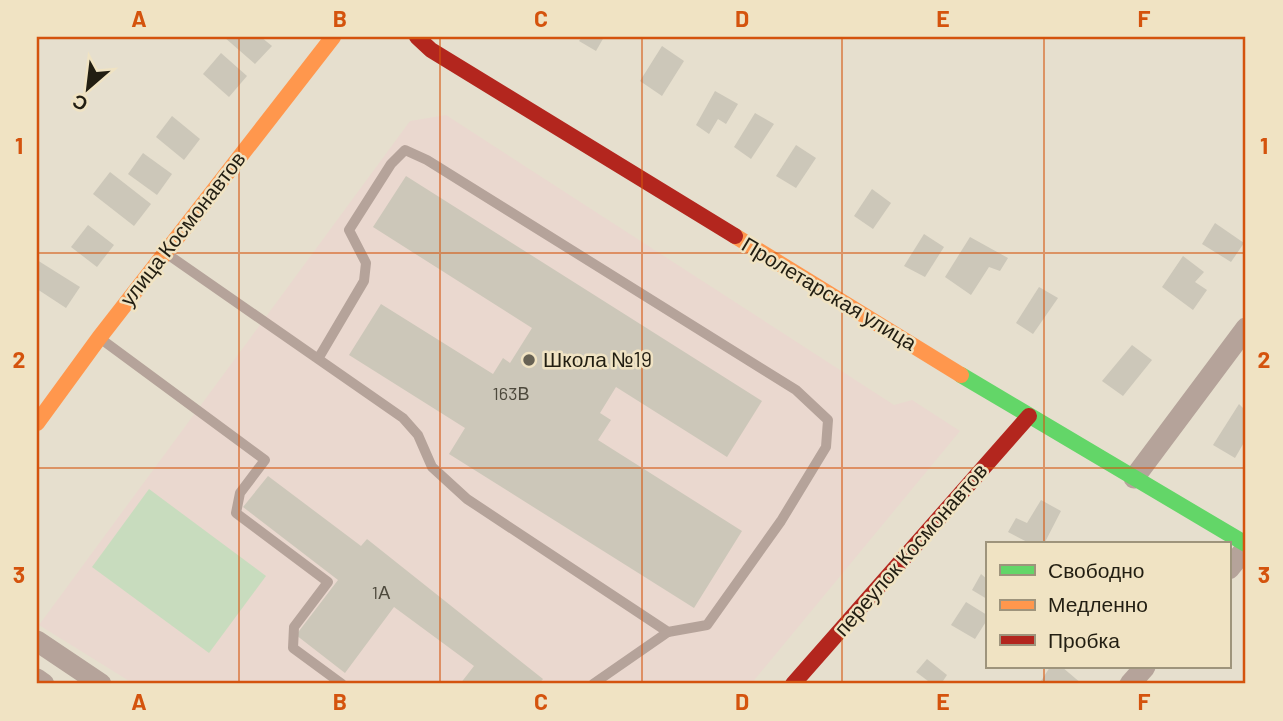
<svg xmlns="http://www.w3.org/2000/svg" width="1283" height="721" viewBox="0 0 1283 721" font-family="Barlow,sans-serif">
<rect width="100%" height="100%" fill="#e6dfce"/>
<path fill="#ead8cf" d="M446,115L894,405L912,400L960,431L751,684H134L39,625L410,121Z"/>
<path fill="#c8dcbe" d="M149,489L266,576L209,653L92,567Z"/>
<g fill="#ccc7b9">
<path d="M224,37H261L272,46L255,64Z"/>
<path d="M582,37H604L596,51L579,41Z"/>
<path d="M662,46L684,61L662,96L640,81Z"/>
<path d="M221,53L247,76L229,97L203,74Z"/>
<path d="M715,91L738,104L726,124L718,119L709,134L696,125Z"/>
<path d="M755,113L774,124L751,159L734,147Z"/>
<path d="M172,116L200,139L184,160L156,137Z"/>
<path d="M796,145L816,158L796,188L776,176Z"/>
<path d="M143,153L172,174L157,195L128,174Z"/>
<path d="M110,172L151,204L134,226L93,194Z"/>
<path d="M406,176L762,401L727,457L616,387L600,413L611,420L598,440L742,531L694,608L449,454L465,428L349,355L381,304L493,374L503,358L510,363L532,328L373,227Z"/>
<path d="M872,189L891,203L873,229L854,216Z"/>
<path d="M1215,223L1244,243L1231,262L1202,244Z"/>
<path d="M88,225L114,245L97,267L71,247Z"/>
<path d="M924,234L944,247L925,277L904,266Z"/>
<path d="M970,237L1008,258L1000,271L989,267L971,295L945,277Z"/>
<path d="M1183,256L1204,272L1195,282L1207,290L1193,310L1162,287Z"/>
<path d="M37,260L80,287L66,308L37,289Z"/>
<path d="M1039,287L1058,298L1033,334L1016,323Z"/>
<path d="M1132,345L1152,360L1123,396L1102,381Z"/>
<path d="M1239,404L1246,411V439L1235,458L1213,445Z"/>
<path d="M268,476L361,546L367,539L543,679L539,684H460L474,666L394,607L345,673L296,635L338,580L243,507Z"/>
<path d="M1041,500L1061,511L1044,544H1031L1008,532L1016,518L1027,523Z"/>
<path d="M981,574L987,579V599L972,590Z"/>
<path d="M966,602L987,615V620L975,639L951,625Z"/>
<path d="M927,659L947,675L941,684H932L916,672Z"/>
<path d="M1050,667H1062L1082,684H1045L1041,681Z"/>
</g>
<g fill="none" stroke-linecap="round" stroke-linejoin="round">
<g stroke="#b5a39a" stroke-width="10">
<path d="M167,254L403,418L418,435L432,467L467,499L668,632L707,625L781,521L826,447L828,420L796,390L427,160L405,150L391,164L349,230L366,263L364,281L318,359"/>
<path d="M101,339L265,460L240,493L236,513L328,582L294,627L293,648L342,684"/>
<path d="M593,684L668,632"/>
</g>
<g stroke="#b5a39a" stroke-width="21">
<path d="M1134,478L1246,328"/>
<path d="M1229,569L1246,548"/>
<path d="M37,641L101,684"/>
<path d="M37,679L44,684"/>
<path d="M1130,684L1145,667"/>
</g>
<path stroke="#63d668" stroke-width="16" d="M961,375L1246,544"/>
<g stroke="#ff974d" stroke-width="16">
<path d="M735,236L961,375"/>
<path d="M37,423L99,338L333,37"/>
</g>
<g stroke="#b3261e" stroke-width="16">
<path d="M417,37L431,50L735,236"/>
<path d="M793,684L1029,416"/>
</g>
</g>
<path fill="none" stroke="#d4530d" stroke-width="2" stroke-opacity="0.55" d="M239,37V684M440,37V684M642,37V684M842,37V684M1044,37V544M37,253H1246M37,468H1246M1044,667V684"/>
<circle fill="#676254" stroke="#f0e3c3" stroke-width="2.5" cx="529" cy="360" r="7"/>
<g text-anchor="middle" stroke-width="5" stroke-linejoin="round" paint-order="stroke">
<g font-size="18" fill="#4d493c">
<text x="511" y="400">163В</text>
<text x="381" y="599">1А</text>
</g>
<g font-size="21" fill="#221e12" stroke="#f0e3c3">
<text transform="translate(183 229) rotate(-52)" y="7">улица Космонавтов</text>
<text transform="translate(829 294) rotate(31)" y="7">Пролетарская улица</text>
<text transform="translate(911 550) rotate(-49)" y="7">переулок Космонавтов</text>
</g>
<g font-size="21" fill="#221e12" stroke="#f0e3c3" text-anchor="start">
<text x="543" y="367">Школа №19</text>
</g>
</g>
<rect width="1283" height="721" fill="none" stroke="#f0e3c3" stroke-width="77"/>
<rect x="986" y="542" width="245" height="126" fill="#f0e3c3" stroke="#9e947c" stroke-width="2"/>
<rect x="1000" y="565" width="35" height="10" fill="#63d668" stroke="#9e947c" stroke-width="2"/>
<text x="1048" y="578" font-size="21" fill="#221e12">Свободно</text>
<rect x="1000" y="600" width="35" height="10" fill="#ff974d" stroke="#9e947c" stroke-width="2"/>
<text x="1048" y="612" font-size="21" fill="#221e12">Медленно</text>
<rect x="1000" y="635" width="35" height="10" fill="#b3261e" stroke="#9e947c" stroke-width="2"/>
<text x="1048" y="648" font-size="21" fill="#221e12">Пробка</text>
<g transform="translate(88 88) rotate(208)" stroke="#f0e3c3" stroke-width="5" paint-order="stroke">
<path d="M0-5L12 26L0 18L-12 26Z" fill="#221e12"/>
<text y="-10" font-size="19" font-weight="bold" text-anchor="middle" fill="#221e12">С</text>
</g>
<rect x="38" y="38" width="1206" height="644" fill="none" stroke="#d4530d" stroke-width="2.5"/>
<g font-size="23" text-anchor="middle" font-weight="bold" fill="#d4530d">
<text x="139" y="27">A</text>
<text x="340" y="27">B</text>
<text x="541" y="27">C</text>
<text x="742" y="27">D</text>
<text x="943" y="27">E</text>
<text x="1144" y="27">F</text>
<text x="19" y="154">1</text>
<text x="1264" y="154">1</text>
<text x="19" y="368">2</text>
<text x="1264" y="368">2</text>
<text x="19" y="583">3</text>
<text x="1264" y="583">3</text>
<text x="139" y="710">A</text>
<text x="340" y="710">B</text>
<text x="541" y="710">C</text>
<text x="742" y="710">D</text>
<text x="943" y="710">E</text>
<text x="1144" y="710">F</text>
</g>
</svg>
